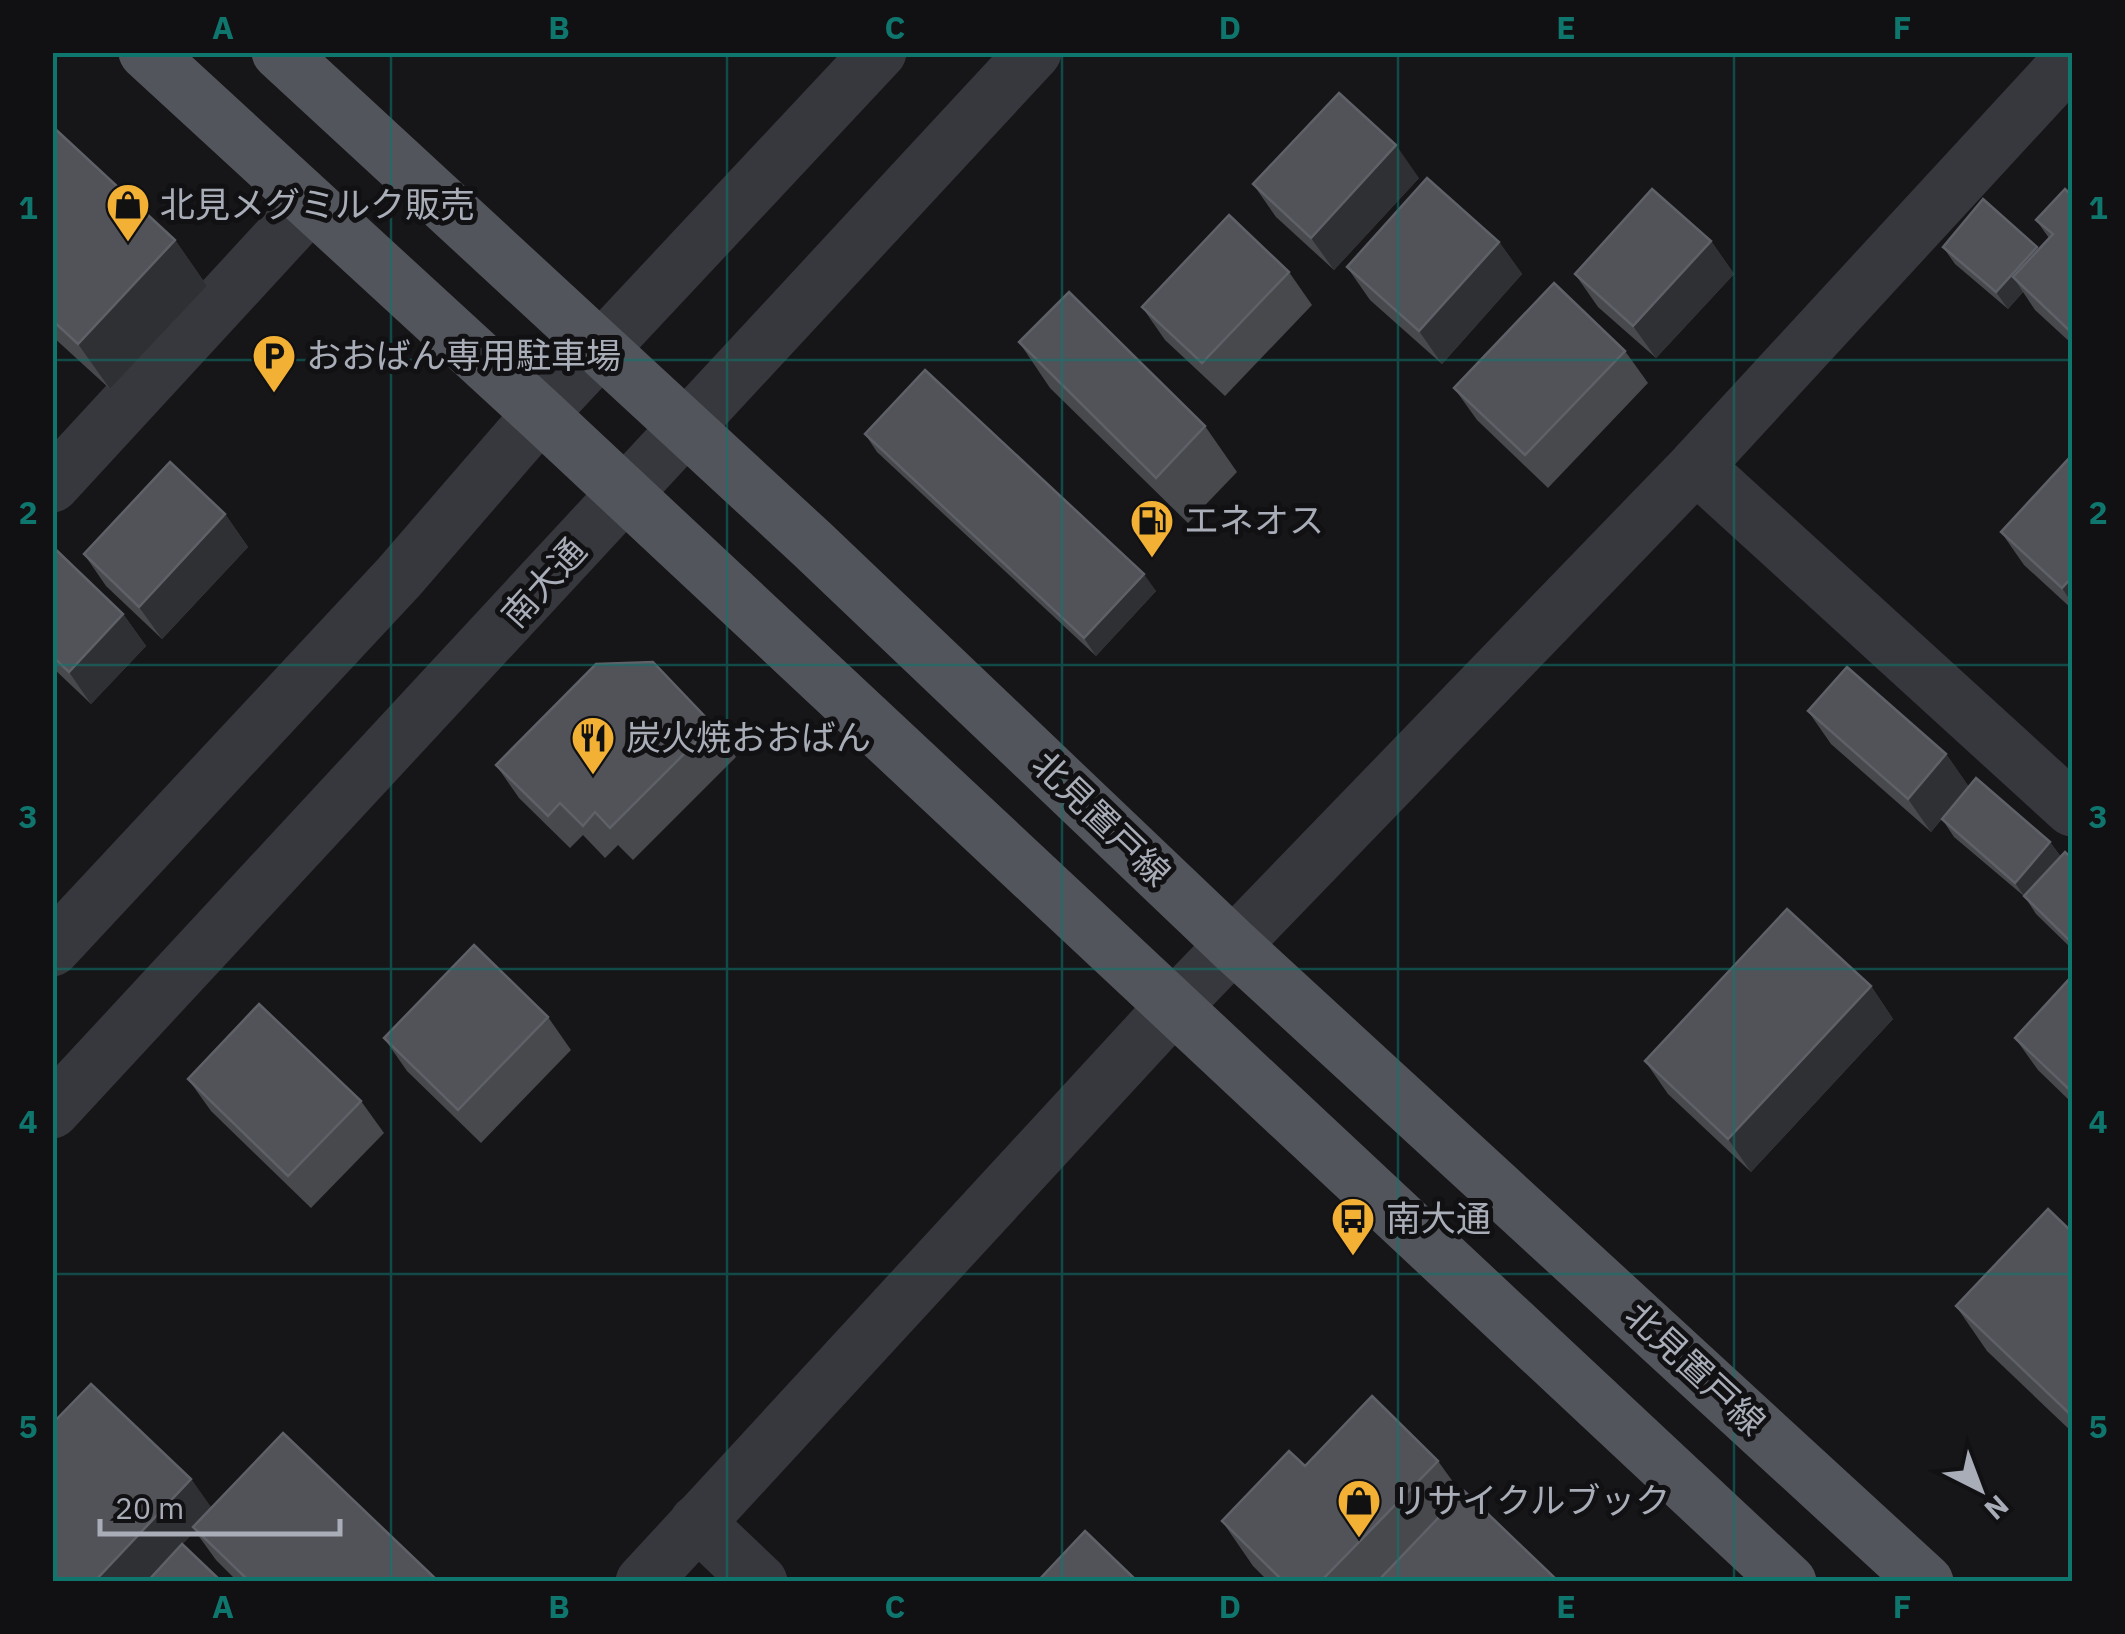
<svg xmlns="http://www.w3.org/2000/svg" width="2125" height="1634" viewBox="0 0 2125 1634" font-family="'IBM Plex Sans','Noto Sans JP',sans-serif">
<rect width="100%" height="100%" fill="#161618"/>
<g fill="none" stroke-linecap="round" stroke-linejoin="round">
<g stroke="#37383d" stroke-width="55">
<path d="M1696,466L2072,809"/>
<path d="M52,485L311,204"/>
<path d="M52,949L399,577L540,414L879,52"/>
<path d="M52,1111L1034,52"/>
<path d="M697,1522L760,1582"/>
<path d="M643,1582L1172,1008L1696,466L2072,58"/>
</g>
<g stroke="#53555c" stroke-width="55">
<path d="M146,52L540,414L1789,1582"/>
<path d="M279,52L812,544L1234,946L1926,1582"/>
</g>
</g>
<g fill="#47494d">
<path d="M52,126L175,240L207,286L110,389L52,336Z"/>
<path d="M1419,178L1334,270L1276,217L1253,184Z"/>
<path d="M2072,196V344L2035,310L2023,292L2008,309L1955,264L1943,247H2037L2039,249L2049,238L2036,220Z"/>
<path d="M1711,241L1734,274L1656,358L1598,307L1575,274Z"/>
<path d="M1499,242L1522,274L1442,364L1370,300L1347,267Z"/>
<path d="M1289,272L1312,305L1225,396L1165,340L1142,307Z"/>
<path d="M1019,342L1205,426L1237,472L1188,523L1050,388Z"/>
<path d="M1625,351L1648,383L1548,488L1477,420L1454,388Z"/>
<path d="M865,434L1156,591L1096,656L877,452Z"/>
<path d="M2072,455V609L2024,565L2001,532Z"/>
<path d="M225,514L248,547L162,639L106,586L84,554Z"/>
<path d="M52,546L123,614L146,646L91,704L52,667Z"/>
<path d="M1808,711L1946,754L1969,787L2050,842L2061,857L2072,859V949L2036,914L2025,897L1954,837L1942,819L1950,809L1931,832L1831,744Z"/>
<path d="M713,725L736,757L633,860L618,845L605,858L583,835L570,848L519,798L496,765Z"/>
<path d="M2072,976V1103L2038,1070L2015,1038Z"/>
<path d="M1871,986L1893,1019L1751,1172L1668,1094L1645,1061Z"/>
<path d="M548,1017L571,1050L481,1143L407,1071L384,1038Z"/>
<path d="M188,1079L361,1101L384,1133L311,1208L211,1111Z"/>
<path d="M2072,1232V1432L1987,1351L1956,1306Z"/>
<path d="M1438,1461L1461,1493L1559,1582H1269L1253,1566L1222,1521L1305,1466Z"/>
<path d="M191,1479L211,1508L439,1582H238L216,1560L195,1531L182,1544L52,1582Z"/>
</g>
<g fill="#2f3033">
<path d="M1396,145L1419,178L1334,270L1311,238Z"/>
<path d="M175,240L207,286L110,389L78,344Z"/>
<path d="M1711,241L1734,274L1656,358L1633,326Z"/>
<path d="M1499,242L1522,274L1442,364L1419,331Z"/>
<path d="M2037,247L2049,264L2013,277L2023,292L2008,309L1996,292Z"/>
<path d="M225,514L248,547L162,639L139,607Z"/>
<path d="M1144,574L1156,591L1096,656L1084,638Z"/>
<path d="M2072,577V603L2062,588Z"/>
<path d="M123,614L146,646L91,704L69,672Z"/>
<path d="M1946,754L1969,787L1931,832L1908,799Z"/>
<path d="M2050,842L2062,859L2027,900L2015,883Z"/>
<path d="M1871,986L1893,1019L1751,1172L1728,1139Z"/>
<path d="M191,1479L214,1511L147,1582H94Z"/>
</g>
<g fill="#525359" stroke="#5f6168" stroke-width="2.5">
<path d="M1339,93L1396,145L1311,238L1253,184Z"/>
<path d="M52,126L175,240L78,344L52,320Z"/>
<path d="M1427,178L1499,242L1419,331L1347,267Z"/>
<path d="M1652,189L1711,241L1633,326L1575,274Z"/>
<path d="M2065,189L2072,196V333L2013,277L2053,234L2036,220Z"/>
<path d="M1983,199L2037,247L1996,292L1943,247Z"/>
<path d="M1229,215L1289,272L1202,363L1142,307Z"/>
<path d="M1554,283L1625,351L1525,455L1454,388Z"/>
<path d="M1069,292L1205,426L1156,478L1019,342Z"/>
<path d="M925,370L1144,574L1084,638L865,434Z"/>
<path d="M2072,455V577L2062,588L2001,532Z"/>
<path d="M170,462L225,514L139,607L84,554Z"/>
<path d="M52,546L123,614L69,672L52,656Z"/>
<path d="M653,662L713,725L610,828L595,812L583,826L560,803L548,816L496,765L596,664Z"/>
<path d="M1847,667L1946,754L1908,799L1808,711Z"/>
<path d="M1976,778L2050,842L2015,883L1942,819Z"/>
<path d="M2065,852L2072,859V943L2024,896Z"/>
<path d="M1787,909L1871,986L1728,1139L1645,1061Z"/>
<path d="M474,945L548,1017L458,1110L384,1038Z"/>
<path d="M2072,976V1092L2015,1038Z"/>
<path d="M259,1004L361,1101L288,1176L188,1079Z"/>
<path d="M2048,1209L2072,1232V1416L1956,1306Z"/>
<path d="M91,1384L191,1479L94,1582H52V1424Z"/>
<path d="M1372,1396L1438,1461L1320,1582H1284L1222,1521L1289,1451L1305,1466Z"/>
<path d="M283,1433L439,1582H250L193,1527Z"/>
<path d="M1464,1491L1559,1582H1377Z"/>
<path d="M1085,1531L1138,1582H1037Z"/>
<path d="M182,1544L222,1582H147Z"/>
</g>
<path fill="none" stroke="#0f766e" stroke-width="2.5" stroke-opacity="0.55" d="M391,52V1582M727,52V1582M1062,52V1582M1398,52V1582M1734,52V1582M52,360H2072M52,665H2072M52,969H2072M52,1274H2072"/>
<defs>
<symbol id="shop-pin" viewBox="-11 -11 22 30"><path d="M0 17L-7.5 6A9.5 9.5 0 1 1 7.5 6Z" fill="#f2b134" stroke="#111113"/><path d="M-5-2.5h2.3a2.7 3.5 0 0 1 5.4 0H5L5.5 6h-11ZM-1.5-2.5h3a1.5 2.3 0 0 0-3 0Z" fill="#111"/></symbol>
<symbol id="parking-pin" viewBox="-11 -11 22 30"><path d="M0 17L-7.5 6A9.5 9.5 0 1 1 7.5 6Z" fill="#f2b134" stroke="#111113"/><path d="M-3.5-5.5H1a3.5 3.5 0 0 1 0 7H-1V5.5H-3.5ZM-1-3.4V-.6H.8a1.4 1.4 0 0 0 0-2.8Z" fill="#111"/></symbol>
<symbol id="fuel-pin" viewBox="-11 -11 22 30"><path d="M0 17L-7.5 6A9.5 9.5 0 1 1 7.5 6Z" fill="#f2b134" stroke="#111113"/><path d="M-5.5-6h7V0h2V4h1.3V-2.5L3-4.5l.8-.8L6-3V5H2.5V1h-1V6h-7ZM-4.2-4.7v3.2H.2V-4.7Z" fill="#111"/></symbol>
<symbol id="restaurant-pin" viewBox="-11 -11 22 30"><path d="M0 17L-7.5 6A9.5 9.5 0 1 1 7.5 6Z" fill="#f2b134" stroke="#111113"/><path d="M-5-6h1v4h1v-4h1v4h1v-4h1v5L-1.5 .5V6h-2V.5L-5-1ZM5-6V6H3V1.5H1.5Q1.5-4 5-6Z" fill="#111"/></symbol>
<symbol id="bus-pin" viewBox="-11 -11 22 30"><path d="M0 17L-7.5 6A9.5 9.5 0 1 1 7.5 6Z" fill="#f2b134" stroke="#111113"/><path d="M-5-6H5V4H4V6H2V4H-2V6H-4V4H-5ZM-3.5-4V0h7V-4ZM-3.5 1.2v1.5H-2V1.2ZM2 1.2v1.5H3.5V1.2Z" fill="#111"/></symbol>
</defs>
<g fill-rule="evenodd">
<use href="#shop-pin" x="103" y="180" width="50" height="68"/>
<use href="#parking-pin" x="249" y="331" width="50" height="68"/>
<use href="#fuel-pin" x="1127" y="496" width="50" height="68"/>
<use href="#restaurant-pin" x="568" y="713" width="50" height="68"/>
<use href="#bus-pin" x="1328" y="1194" width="50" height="68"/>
<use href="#shop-pin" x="1334" y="1476" width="50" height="68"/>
</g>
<g text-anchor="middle" stroke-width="10" stroke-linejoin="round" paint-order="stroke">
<g font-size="35" fill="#a8adb8" stroke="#111113" text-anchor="start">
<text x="160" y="217">北見メグミルク販売</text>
<text x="306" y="368">おおばん専用駐車場</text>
<text x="1184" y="533">エネオス</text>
<text x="626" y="750">炭火焼おおばん</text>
<text x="1386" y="1231">南大通</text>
<text x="1392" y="1513">リサイクルブック</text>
</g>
<g font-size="35" fill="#a8adb8" stroke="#111113">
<text transform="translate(544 583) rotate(-48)" y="12">南大通</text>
<text transform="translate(1101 819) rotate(44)" y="12">北見置戸線</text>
<text transform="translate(1695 1369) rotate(43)" y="12">北見置戸線</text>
</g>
</g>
<rect width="2125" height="1634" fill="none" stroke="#111113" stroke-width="110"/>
<g transform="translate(1980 1489) rotate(138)" stroke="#111113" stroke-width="8" paint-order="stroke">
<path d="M0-8L18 38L0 25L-18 38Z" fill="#a8adb8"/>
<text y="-15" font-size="28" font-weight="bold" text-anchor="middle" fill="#a8adb8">N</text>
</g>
<path d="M100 1519v15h240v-15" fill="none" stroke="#a8adb8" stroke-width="5"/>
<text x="115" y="1519" font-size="30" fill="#a8adb8" stroke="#111113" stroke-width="8" paint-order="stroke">20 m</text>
<rect x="55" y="55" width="2015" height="1524" fill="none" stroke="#0f766e" stroke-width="4"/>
<g font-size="32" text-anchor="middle" font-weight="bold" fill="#0f766e">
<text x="223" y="39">A</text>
<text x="559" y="39">B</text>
<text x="895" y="39">C</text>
<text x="1230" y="39">D</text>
<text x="1566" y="39">E</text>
<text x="1902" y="39">F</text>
<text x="28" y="219">1</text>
<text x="2098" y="219">1</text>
<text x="28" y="524">2</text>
<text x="2098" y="524">2</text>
<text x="28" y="828">3</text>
<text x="2098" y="828">3</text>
<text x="28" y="1133">4</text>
<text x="2098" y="1133">4</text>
<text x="28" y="1438">5</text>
<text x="2098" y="1438">5</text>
<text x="223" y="1618">A</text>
<text x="559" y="1618">B</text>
<text x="895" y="1618">C</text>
<text x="1230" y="1618">D</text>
<text x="1566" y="1618">E</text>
<text x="1902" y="1618">F</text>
</g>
</svg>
